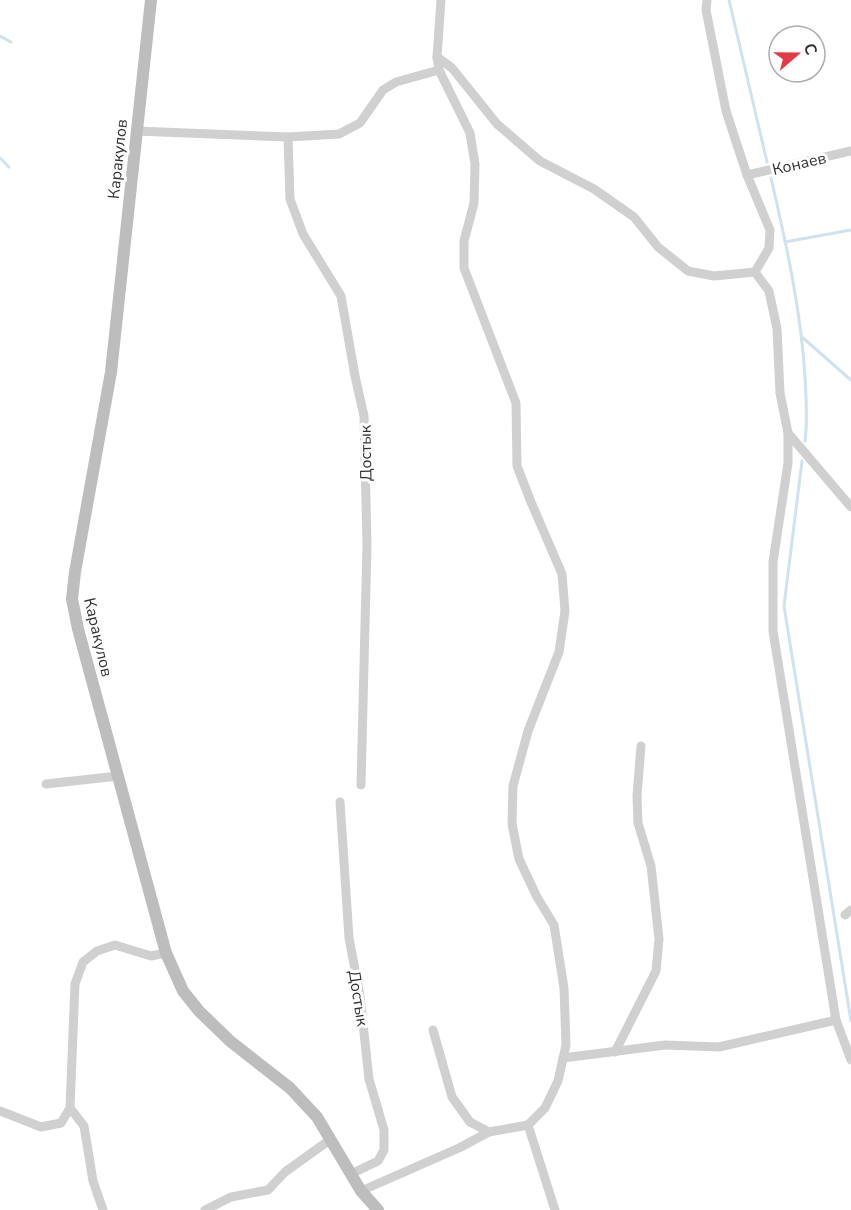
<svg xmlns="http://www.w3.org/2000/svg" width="851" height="1210" viewBox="0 0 851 1210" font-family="'Nunito Sans',sans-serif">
<rect width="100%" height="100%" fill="#fff"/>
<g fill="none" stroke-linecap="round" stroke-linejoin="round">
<g stroke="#cfe2ee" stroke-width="3">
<path d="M729,0L767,162"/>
<path d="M0,36L11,42"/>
<path d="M0,158L9,167"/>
<path d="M771,178C786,243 801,310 805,377C806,398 808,419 805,441"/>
<path d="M785,242L851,230"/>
<path d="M803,338L851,380"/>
<path d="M802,461L784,606L851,1021"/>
</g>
<g stroke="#d0d0d0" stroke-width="9">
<path d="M441,0L437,57L439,70L470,133L475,164L474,203L464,241V268L516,403L517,466L531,502L562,574L565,611L559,652L528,731L513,786L512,824L519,859L537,897L554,925L564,988L566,1045L558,1081L545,1108L528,1125"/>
<path d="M707,0L706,10L726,111L747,175L770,230L769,248L755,272L769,291L777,329L780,393L788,433V463L773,562V631L836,1020"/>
<path d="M437,57L452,68L497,124L540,161L594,189L634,217L658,247L688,271L714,276L755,272"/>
<path d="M136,131L288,137L339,134L360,123L383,90L396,82L439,70"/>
<path d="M288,137L290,199L303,234L341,296L355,376L364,416L367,545L361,785"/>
<path d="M747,175L851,151"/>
<path d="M788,433L851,507"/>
<path d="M46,784L118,776"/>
<path d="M340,802L349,938L360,996L369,1079L384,1130V1150L378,1161L351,1174"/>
<path d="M845,915L851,910"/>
<path d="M433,1030L452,1097L470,1122L489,1132"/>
<path d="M615,1052L656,971L659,939L651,866L638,823L637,796L641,746"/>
<path d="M563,1058L665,1045L719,1047L836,1020L851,1060"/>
<path d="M70,1108L84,1126L93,1181L103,1210"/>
<path d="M0,1111L41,1127L61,1123L70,1108L75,984L83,962L97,951L115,945L151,956L166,953"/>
<path d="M361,1191L459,1148L489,1132L528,1125L555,1210"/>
<path d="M205,1210L231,1197L268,1190L285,1172L331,1139"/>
</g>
<path stroke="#bdbdbd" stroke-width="12" d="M151,0L111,372L75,572L72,599L78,629L166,953L183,991L199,1011L230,1041L290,1088L317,1117L361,1191L378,1210"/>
</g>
<g text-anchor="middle" stroke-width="6" stroke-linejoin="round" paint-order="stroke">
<g font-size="16" fill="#333" stroke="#fff">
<text transform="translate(117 159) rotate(-84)" y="6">Каракулов</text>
<text transform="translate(799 163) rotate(-13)" y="6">Конаев</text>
<text transform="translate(365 453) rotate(-91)" y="6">Достык</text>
<text transform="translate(99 637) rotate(77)" y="6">Каракулов</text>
<text transform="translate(359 998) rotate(81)" y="6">Достык</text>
</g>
</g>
<g transform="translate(797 54) rotate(70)"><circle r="28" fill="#ffffff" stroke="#adadad" stroke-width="1.5"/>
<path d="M0-4.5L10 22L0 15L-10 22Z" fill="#e63946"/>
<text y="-9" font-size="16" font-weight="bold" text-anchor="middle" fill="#333333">С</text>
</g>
</svg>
